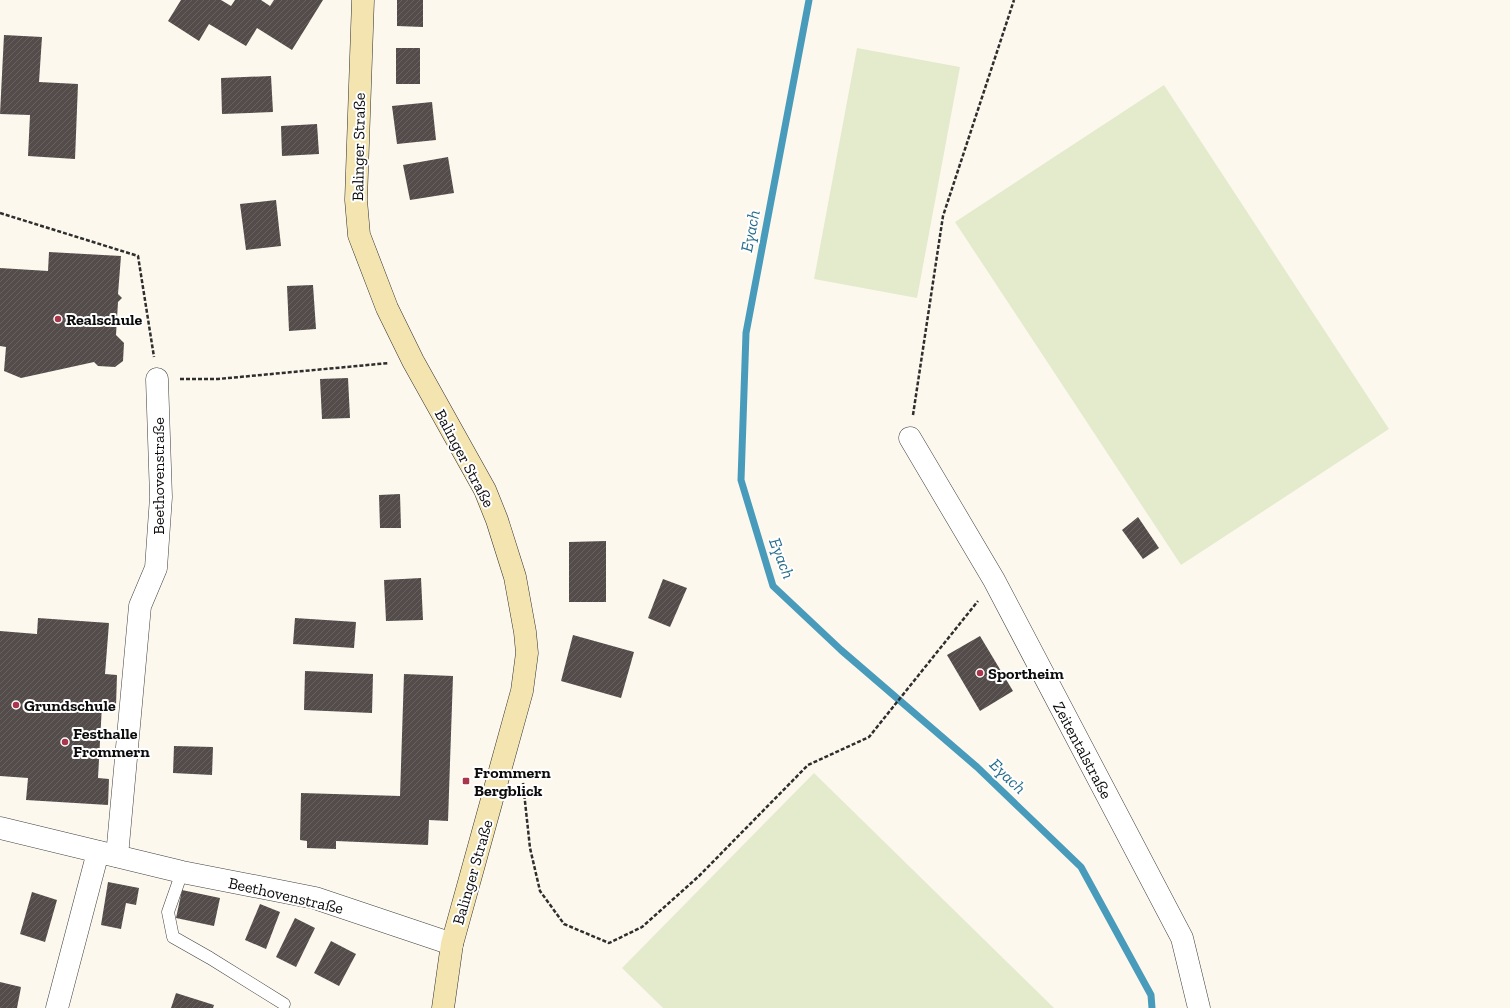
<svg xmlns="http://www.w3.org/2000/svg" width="1510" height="1008" viewBox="0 0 1510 1008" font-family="'Zilla Slab',serif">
<defs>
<pattern id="building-hatch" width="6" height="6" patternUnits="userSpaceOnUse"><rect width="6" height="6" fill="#534c4a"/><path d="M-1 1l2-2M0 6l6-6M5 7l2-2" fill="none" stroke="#676160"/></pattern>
</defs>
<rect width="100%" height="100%" fill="#fdf8ed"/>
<g fill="#e4ebcc">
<path d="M857,48L960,67L917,298L814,279Z"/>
<path d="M1164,85L1389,429L1181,565L955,222Z"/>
<path d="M814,773L1054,1008H663L622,968Z"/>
</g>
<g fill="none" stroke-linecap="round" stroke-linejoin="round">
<path stroke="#499bbb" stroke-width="7" d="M809,0L746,333L741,480L773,586L841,650L977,767L1081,867L1151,995L1152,1008"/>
</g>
<g fill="url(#building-hatch)">
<path d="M181,0H221L231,6L235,0H261L270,6L274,0H323L292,50L257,28L246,46L209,24L199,41L168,21Z"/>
<path d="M397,0H423V27L397,26Z"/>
<path d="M4,35L42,37L39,82L78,84L75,159L28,156L30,115L0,114Z"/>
<rect x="396" y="48" width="24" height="36"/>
<path d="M271,76L273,112L222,114L221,78Z"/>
<path d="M432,102L436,140L397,144L392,106Z"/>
<path d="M317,124L319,154L282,156L281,126Z"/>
<path d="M448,157L454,193L410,200L403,165Z"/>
<path d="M276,200L281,246L246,250L240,204Z"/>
<path d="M49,252L121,256L118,294L122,298L118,302L116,335L124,343L123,361L115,367L98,366L94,362L21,378L4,371L6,347L0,346V268L48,271Z"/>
<path d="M313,285L316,329L289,331L287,286Z"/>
<path d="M348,378L350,418L322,419L320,379Z"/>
<path d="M400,494L401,528H380L379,495Z"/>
<path d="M1138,517L1159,548L1143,559L1122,530Z"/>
<path d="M606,541V602H569V542Z"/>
<path d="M421,578L423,620L386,621L384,580Z"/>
<path d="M663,579L687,588L670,627L648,618Z"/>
<path d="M38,618L109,623L105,674L117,675L116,706L102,705L98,778L109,779L108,805L26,800L28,778L0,776V631L37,634Z"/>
<path d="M295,618L356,622L354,648L293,644Z"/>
<path d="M573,635L634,652L621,698L561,681Z"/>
<path d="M980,636L1013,691L980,711L947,655Z"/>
<path d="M305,671L373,674L372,713L304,710Z"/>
<path d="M404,674L453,676L448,821L429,820L428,845L336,841V849L307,848V841L300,840L301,793L400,796Z"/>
<path d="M174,746L213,747L212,775L173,773Z"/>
<path d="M108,882L139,888L136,905L126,903L121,929L101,925Z"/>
<path d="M182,890L220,898L214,926L176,918Z"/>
<path d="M32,892L57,900L45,942L20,934Z"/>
<path d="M260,904L280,912L266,949L245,940Z"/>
<path d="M295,918L315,928L296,967L276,957Z"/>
<path d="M331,941L356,954L339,986L314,973Z"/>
<path d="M0,982L21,987L17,1008H0Z"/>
<path d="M176,993L214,1005L213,1008H171Z"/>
</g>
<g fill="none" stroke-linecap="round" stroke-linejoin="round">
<defs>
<path id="service" d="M182,872L168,912L173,937L210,958L284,1004"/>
<g id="minor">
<path d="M910,438L994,580L1182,938L1199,1008"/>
<path d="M0,828L182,872L315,898L452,944"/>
<path d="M117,856L140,606L156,568L161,497L157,379"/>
<path d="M57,1008L98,852"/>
</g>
<path id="secondary" d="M363,0L356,200L359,235L387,308L413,361L485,490L497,520L515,577L525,632L527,653L522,691L452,944L443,1008"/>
</defs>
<use href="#service" stroke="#3f3f3f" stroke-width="13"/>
<use href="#minor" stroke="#3f3f3f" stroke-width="23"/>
<use href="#secondary" stroke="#2e2e2e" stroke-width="23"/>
<g stroke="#2e2e2e" stroke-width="2.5" stroke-dasharray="4 2" stroke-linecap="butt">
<path d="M0,213L138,256L154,357"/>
<path d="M180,379H218L389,363"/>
<path d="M913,415L943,216L1014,0"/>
<path d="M523,783L530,848L540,891L564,924L609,943L642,927L699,876L808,765L869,737L978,601"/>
</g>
<use href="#service" stroke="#fff" stroke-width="12"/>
<use href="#minor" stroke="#fff" stroke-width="22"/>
<use href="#secondary" stroke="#f4e5b0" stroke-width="22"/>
</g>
<g fill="#a9364a" stroke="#fff" stroke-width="1.5">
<circle cx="58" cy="319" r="4"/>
<circle cx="980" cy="673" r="4"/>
<circle cx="16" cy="705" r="4"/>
<circle cx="65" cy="742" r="4"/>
<rect x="462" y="777" width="8" height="8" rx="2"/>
</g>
<g text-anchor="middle" stroke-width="4" stroke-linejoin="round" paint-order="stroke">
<g font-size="16" fill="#0c0c0c" stroke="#fff">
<text transform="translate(358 147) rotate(-89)" y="6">Balinger Straße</text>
<text transform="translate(465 458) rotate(62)" y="6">Balinger Straße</text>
<text transform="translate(158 476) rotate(-90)" y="6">Beethovenstraße</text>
<text transform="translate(1083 750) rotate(62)" y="6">Zeitentalstraße</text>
<text transform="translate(472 872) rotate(-74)" y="6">Balinger Straße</text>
<text transform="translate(286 895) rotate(13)" y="6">Beethovenstraße</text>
</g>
<g font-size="16" font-weight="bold" fill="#0c0c0c" stroke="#fff" text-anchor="start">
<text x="66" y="325">Realschule</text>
<text x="988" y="679">Sportheim</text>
<text x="24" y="711">Grundschule</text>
<text x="73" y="739">Festhalle<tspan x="73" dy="18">Frommern</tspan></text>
<text x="474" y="778">Frommern<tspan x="474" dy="18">Bergblick</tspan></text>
</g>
<g font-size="17" font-style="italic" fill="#266c8c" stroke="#fff">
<text transform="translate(750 231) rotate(-79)" y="6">Eyach</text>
<text transform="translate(782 558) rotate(69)" y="6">Eyach</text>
<text transform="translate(1008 776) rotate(44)" y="6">Eyach</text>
</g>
</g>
</svg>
